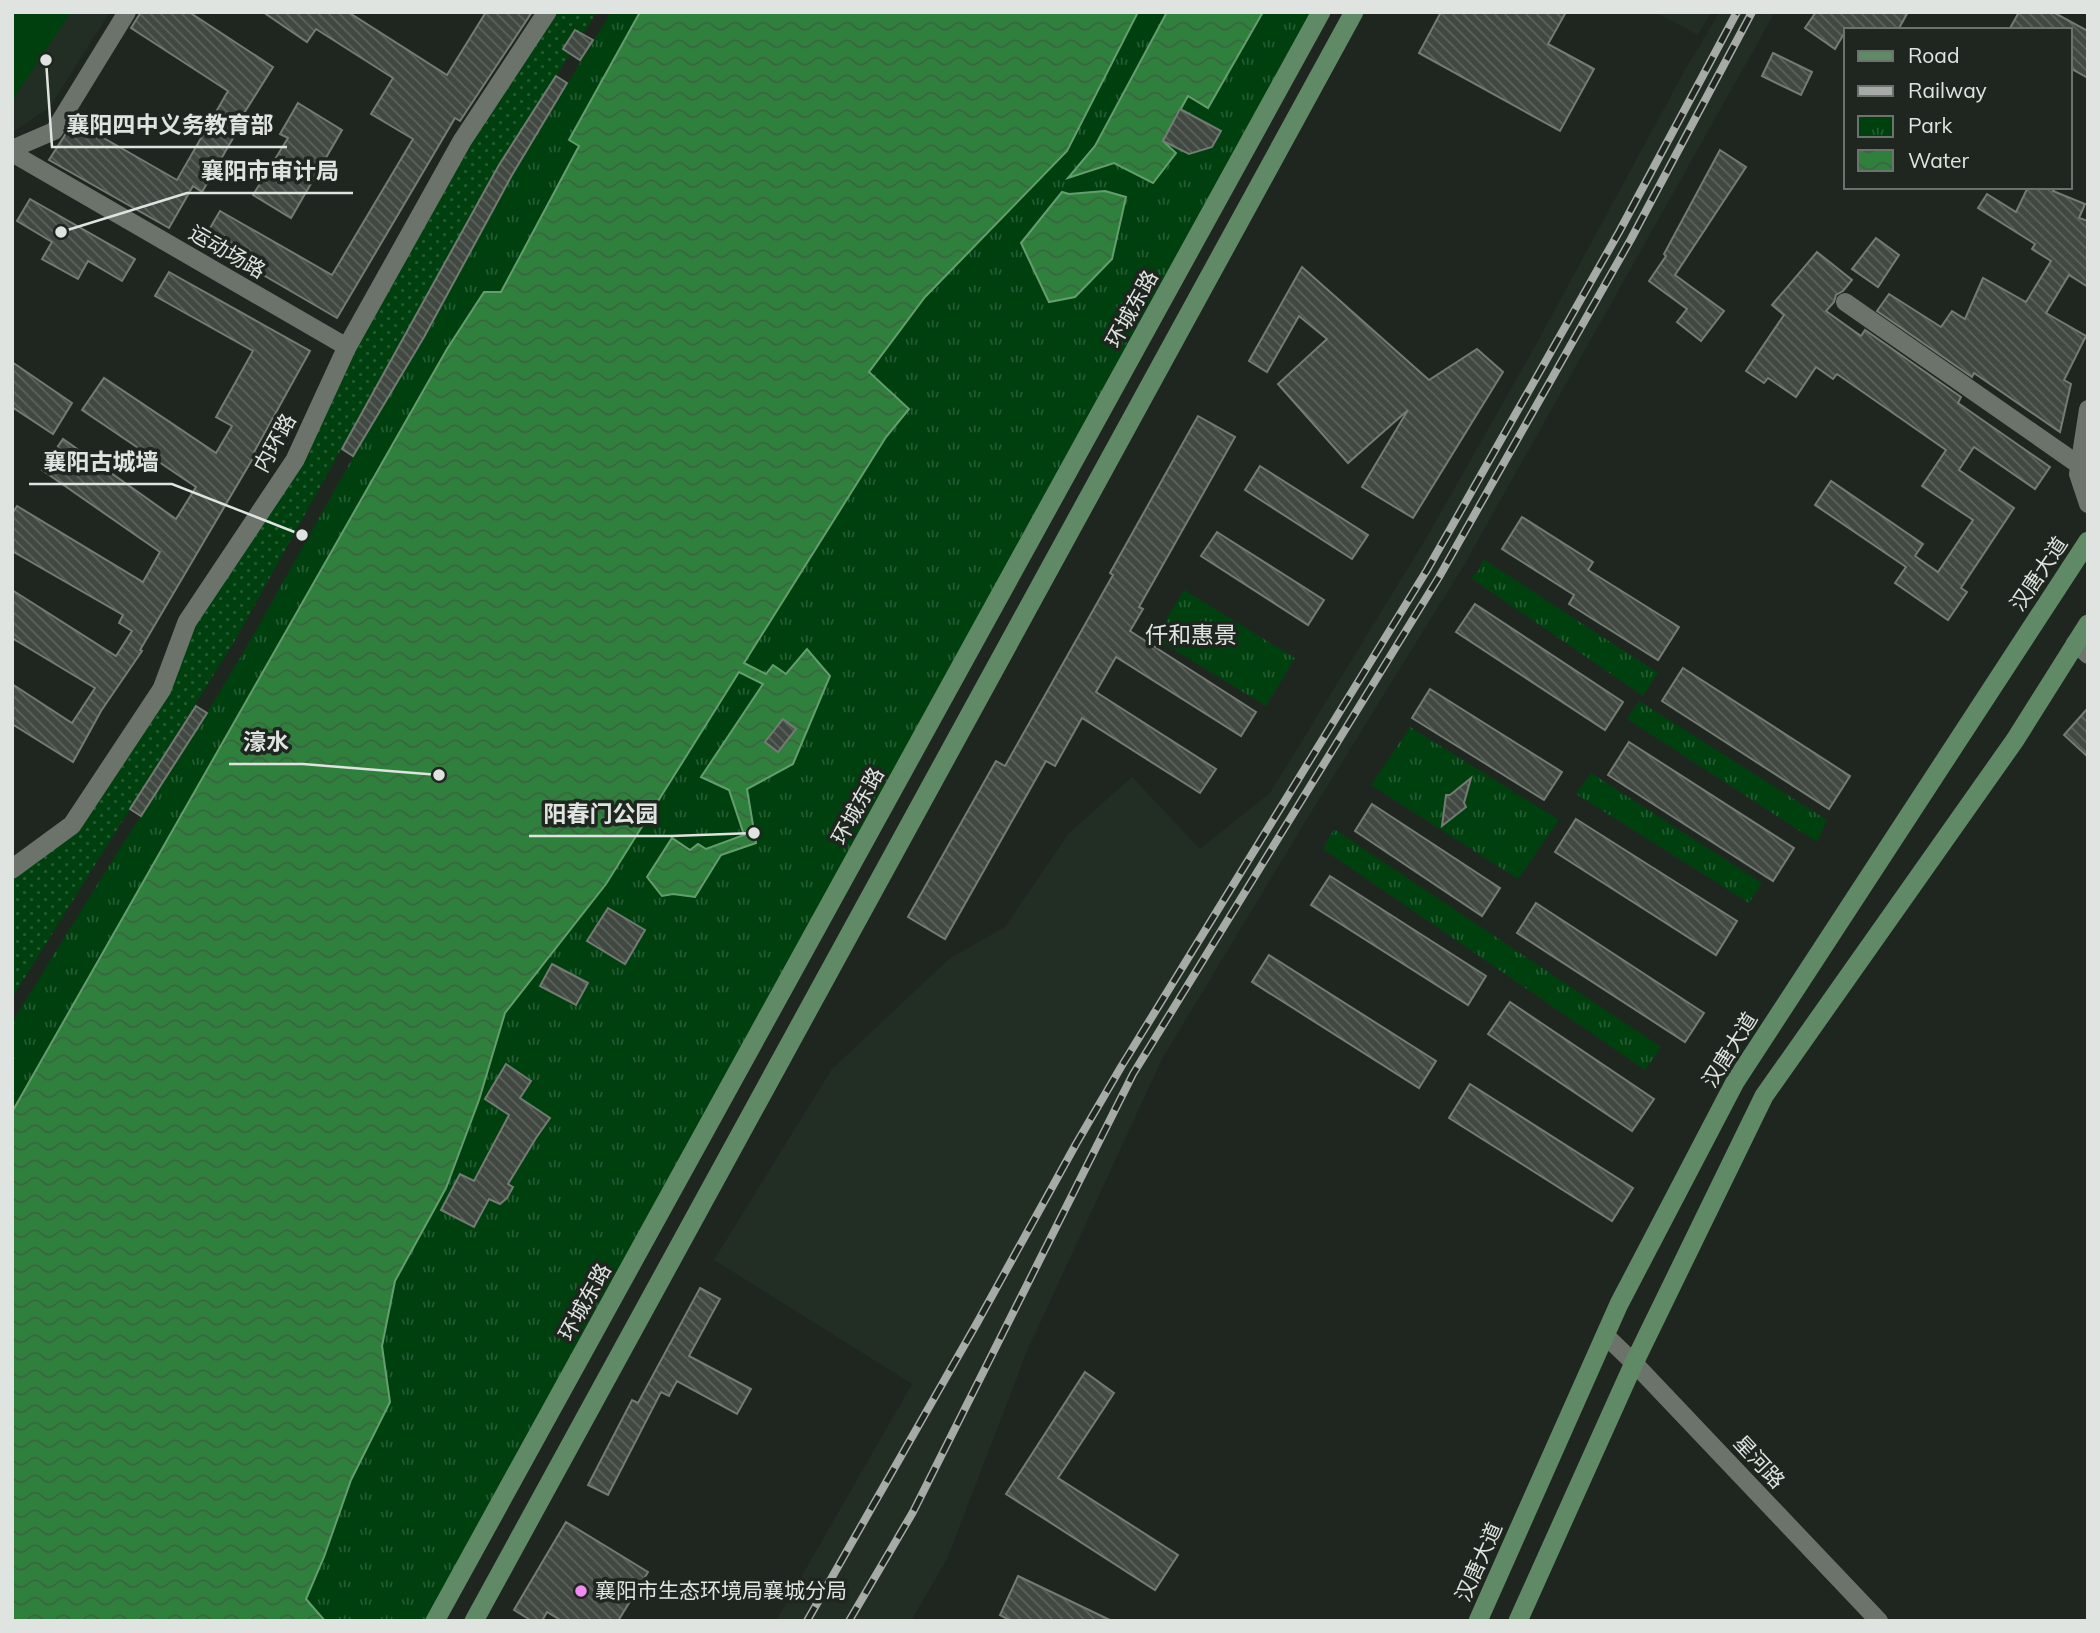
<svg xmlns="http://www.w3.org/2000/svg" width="2100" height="1633" viewBox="0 0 2100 1633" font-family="Mulish,'Noto Sans SC',sans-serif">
<defs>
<pattern id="grass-dots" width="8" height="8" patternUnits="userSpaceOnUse" patternTransform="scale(1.75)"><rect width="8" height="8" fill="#00400f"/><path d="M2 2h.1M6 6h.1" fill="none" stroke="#255b32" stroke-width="1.8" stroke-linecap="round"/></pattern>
<pattern id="park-tufts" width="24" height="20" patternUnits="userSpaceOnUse" patternTransform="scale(1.75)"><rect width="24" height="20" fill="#00400f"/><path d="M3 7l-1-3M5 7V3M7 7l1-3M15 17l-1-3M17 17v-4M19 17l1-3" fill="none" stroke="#255b32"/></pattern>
<pattern id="water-waves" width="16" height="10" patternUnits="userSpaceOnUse" patternTransform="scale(1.75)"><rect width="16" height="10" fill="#30803d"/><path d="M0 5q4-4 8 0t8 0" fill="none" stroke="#396540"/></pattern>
<pattern id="building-back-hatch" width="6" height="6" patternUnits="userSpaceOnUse" patternTransform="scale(1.75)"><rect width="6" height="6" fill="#414841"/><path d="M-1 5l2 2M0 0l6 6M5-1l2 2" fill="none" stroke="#5c625c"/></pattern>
</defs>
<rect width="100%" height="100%" fill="#1f2620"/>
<g fill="#222e23">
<path d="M12,12H110L49,108L12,132Z"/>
<path d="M1655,12H1711L1698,35Z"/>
<path d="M1720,12H1775L1464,565L1305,822L1162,1059L1027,1351L947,1559L911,1621H776L912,1384L714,1260L832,1069L949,959L1005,927L1069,833L1132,777L1200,849L1270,793L1424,542L1532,352L1686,68Z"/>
</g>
<path fill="url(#grass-dots)" d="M547,12H597L499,165L234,642L12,998V869L72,825L162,689L187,622L295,460L347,347Z"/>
<g fill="url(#park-tufts)">
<path d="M611,12H640L570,139L579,146L501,292H483L447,349L12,1112V1022L122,845L175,765L245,650L370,427L424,337L512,175Z"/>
<path d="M1138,12H1321L435,1621H325L306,1599L324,1557L351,1480L389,1402L382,1346L395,1281L446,1188L479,1100L505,1013L606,884L886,437L908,409L869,372L925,297L1067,151Z"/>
<path d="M1483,559L1658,673L1643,696L1471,578L1479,570Z"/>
<path d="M1184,590L1295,658L1266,706L1155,638Z"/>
<path d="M1639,701L1827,820L1817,842L1627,719Z"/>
<path d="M1410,727L1559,820L1518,879L1371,785Z"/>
<path d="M1591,773L1762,883L1749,903L1576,794Z"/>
<path d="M1334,829L1661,1047L1645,1070L1323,849Z"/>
</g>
<path fill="#00400f" d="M12,12H71L12,101Z"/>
<g fill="url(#water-waves)" stroke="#659e6e" stroke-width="2">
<path d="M640,12H1138L1067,151L925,297L869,372L909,409L886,437L744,663L766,674L773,665L786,674L807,649L830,676L793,764L747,789L756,843L721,855L695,897L673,894L662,896L647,877L672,838L690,850L698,844L706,849L744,835L729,790L701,777L763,684L739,672L606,884L505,1013L479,1100L446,1188L395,1281L382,1346L390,1402L351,1480L324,1557L306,1599L325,1621H12V1112L447,349L484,292H501L579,146L569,140Z"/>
<path d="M1167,12H1263L1208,108L1188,96L1163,141L1176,153L1153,183L1114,163L1068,178L1095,146Z"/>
<path d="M1105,191L1126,197L1112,259L1075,297L1049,302L1021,243L1062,192L1069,194Z"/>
</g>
<g fill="url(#building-back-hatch)" stroke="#737b73" stroke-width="2">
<path d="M141,12H189L273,67L241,118L244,119L202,192L193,186L169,228L49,160L74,121L177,180L228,91L131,28Z"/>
<path d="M263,12H348L447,75L486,12H532L460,121L455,118L337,318L203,240L220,211L332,275L413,139L371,114L393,78L316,29L307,42Z"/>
<path d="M1441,12H1566L1548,44L1594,69L1560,131L1419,53Z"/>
<path d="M1816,12H1908L1898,30H1846L1835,49L1805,28Z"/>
<path d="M2019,12H2053L2088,31V78L2070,68V30H2009Z"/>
<path d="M575,30L593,40L580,60L563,49Z"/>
<path d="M1773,53L1812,72L1801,95L1762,76Z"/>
<path d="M556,76L567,83L512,175L424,337L353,456L342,449L499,165Z"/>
<path d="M298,103L342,130L291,218L253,195L288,138L280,134Z"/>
<path d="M1180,109L1221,131L1212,147L1189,154L1163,141Z"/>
<path d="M1720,150L1746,167L1675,275L1724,311L1701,341L1677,322L1687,309L1649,281L1666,256L1664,254Z"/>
<path d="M2028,187H2056L2053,191L2085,204L2079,218L2088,221V287L2069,275L2046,313L2086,336L2064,380L2071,384L2060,432L1974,373L1972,377L1877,311L1889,294L1941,327L1952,311L1965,319L1983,278L2026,302L2051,261L2032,249L2035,244L1978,208L1987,194L2016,212Z"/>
<path d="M30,199L135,259L122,281L88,261L78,279L42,259L52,242L17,221Z"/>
<path d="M1876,238L1899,255L1878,287L1852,269Z"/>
<path d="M1817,252L1852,280L1843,291L1836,295L1834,302L1826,311L1861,336L1865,330L1961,397L1958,403L2050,467L2035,489L1974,447L1959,470L2014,508L1961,588L1967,592L1948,620L1895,583L1906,567L1815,505L1831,481L1923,544L1915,556L1938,572L1973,520L1922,486L1946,450L1837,374L1833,379L1816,367L1796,397L1768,378L1764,383L1746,371L1784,315L1772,305Z"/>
<path d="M1302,267L1429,380L1477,349L1503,372L1413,518L1362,487L1408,410L1348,463L1278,384L1327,339L1299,316L1267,372L1249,361Z"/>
<path d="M169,272L310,351L254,452L256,453L140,650L142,651L101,711L73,762L12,724V684L72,723L95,688L12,638V590L116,656L132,631L119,623L123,615L12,551V514L17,506L143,582L160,552L42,470L63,439L176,519L196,487L82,410L104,378L216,453L232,426L216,417L253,351L155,296Z"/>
<path d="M12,362L72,403L53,434L12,407Z"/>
<path d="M1198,416L1235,437L1139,607L1143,609L1130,631L1256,712L1241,736L1116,657L1096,692L1216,769L1200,793L1082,718L1055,766L1046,761L945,939L908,917L996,761L1005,766L1113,575L1110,573Z"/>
<path d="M1260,466L1368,535L1352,559L1245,490Z"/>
<path d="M1522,517L1593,562L1588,570L1679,627L1658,660L1569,604L1574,595L1502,549Z"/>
<path d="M1217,532L1324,600L1308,625L1201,556Z"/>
<path d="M1475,604L1623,702L1605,730L1456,632Z"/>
<path d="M1683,668L1850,776L1829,809L1662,701Z"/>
<path d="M1430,689L1562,772L1544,800L1412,718Z"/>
<path d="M196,706L207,713L141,816L130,809Z"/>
<path d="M2088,708V757L2064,735Z"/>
<path d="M783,719L796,729L778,752L765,742Z"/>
<path d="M1629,742L1794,848L1773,881L1608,775Z"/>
<path d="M1471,778L1464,803L1466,807L1442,826L1446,795H1450Z"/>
<path d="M1372,804L1500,888L1482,916L1355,831Z"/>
<path d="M1576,819L1737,921L1716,955L1555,852Z"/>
<path d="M1330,876L1486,976L1468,1005L1311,905Z"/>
<path d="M1536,903L1704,1013L1685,1042L1517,933Z"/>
<path d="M608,908L645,930L625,964L587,941Z"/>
<path d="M1269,955L1436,1061L1419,1088L1252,982Z"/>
<path d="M552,964L588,983L576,1005L540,986Z"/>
<path d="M1510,1002L1654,1099L1632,1131L1488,1034Z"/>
<path d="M506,1064L531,1081L520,1098L550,1118L536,1138L508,1184L513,1187L507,1198L500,1204L489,1199L474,1227L441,1210L460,1174L474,1181L509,1115L485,1099Z"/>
<path d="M1470,1084L1633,1188L1612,1221L1449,1118Z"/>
<path d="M700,1288L720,1299L689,1356L751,1389L737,1414L677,1381L669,1396L661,1392L608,1495L588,1485L632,1400L638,1403Z"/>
<path d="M1085,1372L1114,1393L1058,1478L1178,1555L1155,1590L1006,1494Z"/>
<path d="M566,1522L648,1572L618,1621H562L547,1612L542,1621H532L514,1610Z"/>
<path d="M1018,1576L1112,1621H1011L1000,1615Z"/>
</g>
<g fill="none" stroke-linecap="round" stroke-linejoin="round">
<g stroke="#6b736b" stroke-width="18">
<path d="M12,149L54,131L127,12"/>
<path d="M12,153L347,347"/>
<path d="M1845,302L2079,465"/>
<path d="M2088,409L2078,474L2088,504"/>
<path d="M2075,643L2088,655"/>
<path d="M1605,1335L1634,1363L1879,1621"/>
</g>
<path stroke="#6b736b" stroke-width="19" d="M12,869L72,825L162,689L187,622L295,460L347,347L462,141L547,12"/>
<g stroke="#608966" stroke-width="19">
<path d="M435,1621L1321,12"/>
<path d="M474,1621L1354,12"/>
<path d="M1478,1621L1619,1304L1735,1082L2088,541"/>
<path d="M1518,1621L1634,1363L1764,1096L2015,740L2088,624"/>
</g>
<defs>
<g id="rail">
<path d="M807,1621L977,1323L1076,1144L1121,1067L1427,570L1619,232L1737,12"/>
<path d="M849,1621L913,1512L1133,1074L1439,577L1631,239L1752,12"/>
</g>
</defs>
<use href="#rail" stroke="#a6aba7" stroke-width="8"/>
<use href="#rail" stroke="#1f2620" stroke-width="5" stroke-dasharray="16" stroke-linecap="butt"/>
</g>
<circle fill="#f28af3" stroke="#1f2620" stroke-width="2.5" cx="581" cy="1591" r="7"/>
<g text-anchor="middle" stroke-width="7" stroke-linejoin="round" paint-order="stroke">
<g font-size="21" fill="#e0e4e0" stroke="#1f2620">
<text transform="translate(227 252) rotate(30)" y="7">运动场路</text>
<text transform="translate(1132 309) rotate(-61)" y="7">环城东路</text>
<text transform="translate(275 443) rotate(-61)" y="7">内环路</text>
<text transform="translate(2039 574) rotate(-56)" y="7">汉唐大道</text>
<text transform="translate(858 806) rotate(-61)" y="7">环城东路</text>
<text transform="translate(1730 1050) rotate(-58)" y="7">汉唐大道</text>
<text transform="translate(585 1302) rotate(-61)" y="7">环城东路</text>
<text transform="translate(1759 1462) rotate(47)" y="7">星河路</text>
<text transform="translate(1479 1562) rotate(-66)" y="7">汉唐大道</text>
</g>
<g font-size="21" fill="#e0e4e0" stroke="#1f2620" text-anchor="start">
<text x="595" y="1598">襄阳市生态环境局襄城分局</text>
</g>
<g font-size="23" fill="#e0e4e0" stroke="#1f2620">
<text x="1191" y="643">仟和惠景</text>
</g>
</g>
<path fill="none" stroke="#e0e4e0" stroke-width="2.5" d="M46 60L52 147H287M61 232L187 193H353M302 535L172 484H29M439 775L303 764H229M754 833L672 836H529"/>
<g fill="#e0e4e0" stroke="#1f2620" stroke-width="2.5">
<circle cx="46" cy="60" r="7"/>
<circle cx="61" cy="232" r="7"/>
<circle cx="302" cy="535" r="7"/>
<circle cx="439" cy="775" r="7"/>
<circle cx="754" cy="833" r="7"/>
</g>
<g font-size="23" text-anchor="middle" font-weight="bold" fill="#e0e4e0" stroke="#1f2620" stroke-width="7" stroke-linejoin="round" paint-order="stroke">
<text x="170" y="133">襄阳四中义务教育部</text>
<text x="270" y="179">襄阳市审计局</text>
<text x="101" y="470">襄阳古城墙</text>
<text x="266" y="750">濠水</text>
<text x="601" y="822">阳春门公园</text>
</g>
<rect width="2100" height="1633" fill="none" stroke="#e0e4e0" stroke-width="28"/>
<rect x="1844" y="28" width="228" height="161" fill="#1f2620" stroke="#6c726d" stroke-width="2"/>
<rect x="1858" y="51" width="35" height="10" fill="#608966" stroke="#6c726d" stroke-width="2"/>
<text x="1908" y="63" font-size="21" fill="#e0e4e0">Road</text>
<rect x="1858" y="86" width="35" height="10" fill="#a6aba7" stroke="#6c726d" stroke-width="2"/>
<text x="1908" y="98" font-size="21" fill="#e0e4e0">Railway</text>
<rect x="1858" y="116" width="35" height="21" fill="url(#park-tufts)" stroke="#6c726d" stroke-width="2"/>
<text x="1908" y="133" font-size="21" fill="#e0e4e0">Park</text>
<rect x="1858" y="150" width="35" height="21" fill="url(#water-waves)" stroke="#6c726d" stroke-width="2"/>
<text x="1908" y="168" font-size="21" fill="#e0e4e0">Water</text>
</svg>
